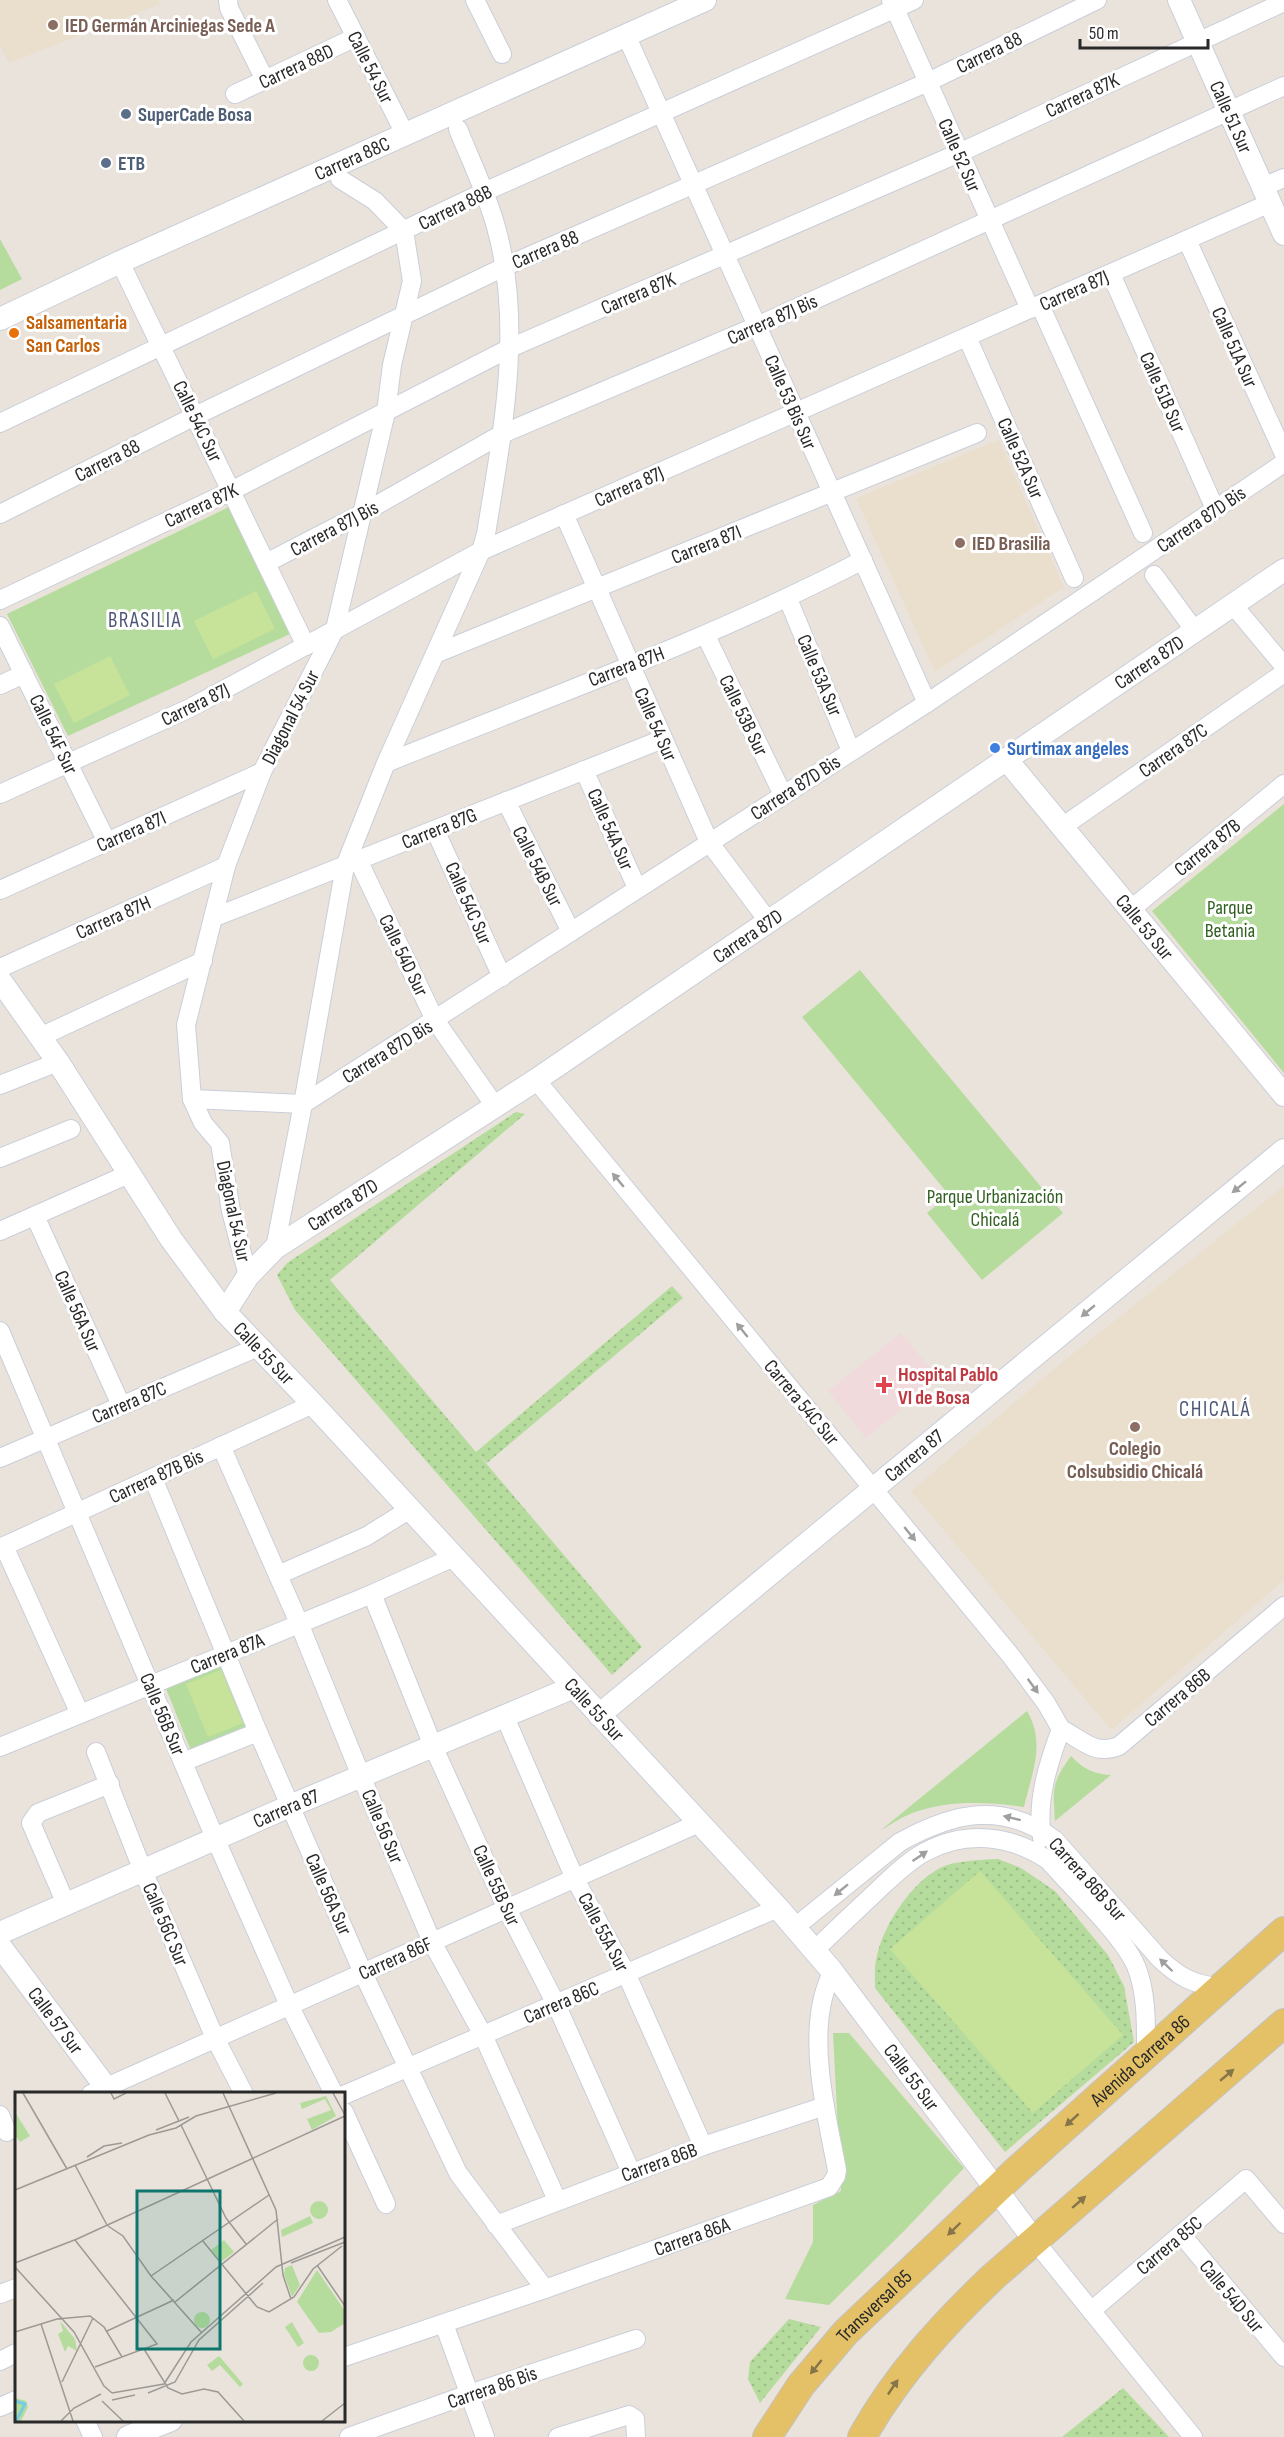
<svg xmlns="http://www.w3.org/2000/svg" width="1284" height="2437" viewBox="0 0 1284 2437" font-family="'Sofia Sans Condensed',sans-serif">
<defs>
<pattern id="grass-dots" width="8" height="8" patternUnits="userSpaceOnUse" patternTransform="scale(1.5)"><rect width="8" height="8" fill="#b5dc9d"/><path d="M2 2h.1M6 6h.1" fill="none" stroke="#9cbd87" stroke-width="1.8" stroke-linecap="round"/></pattern>
</defs>
<rect width="100%" height="100%" fill="#eae3dc"/>
<g fill="#eadfcc">
<path d="M0,0H158L160,4L9,63L0,46Z"/>
<path d="M999,440L1064,587L935,672L856,498Z"/>
<path d="M1284,1186V1580L1111,1730L911,1491L1060,1364Z"/>
</g>
<path fill="#f0dadc" d="M901,1333L939,1379L866,1438L828,1391Z"/>
<g fill="url(#grass-dots)">
<path d="M516,1112L525,1114L330,1280L476,1452L672,1286L683,1298L487,1463L479,1455L642,1647L612,1675L295,1310L277,1275L287,1263Z"/>
<path d="M998,1859L1021,1868L1055,1891L1108,1955L1124,1986L1134,2042L1005,2152L875,1988C875,1978 874,1966 877,1956C883,1926 911,1883 940,1868C957,1860 980,1860 998,1859Z"/>
<path d="M789,2319L821,2327L760,2403L748,2379L750,2362Z"/>
<path d="M1123,2388L1169,2437H1062Z"/>
</g>
<g fill="#b5dc9d">
<path d="M0,239L22,279L0,290Z"/>
<path d="M229,507L290,634L68,736L7,614Z"/>
<path d="M1284,804V1073L1152,911Z"/>
<path d="M860,970L1063,1213L982,1280L927,1213L949,1195L802,1017Z"/>
<path d="M223,1663L250,1728L191,1751L165,1686Z"/>
<path d="M1027,1711C1046,1743 1032,1773 1024,1807C987,1802 951,1800 915,1812C903,1816 892,1824 881,1830Z"/>
<path d="M1071,1756C1083,1769 1094,1774 1111,1775L1055,1821C1053,1788 1051,1784 1071,1756Z"/>
<path d="M833,2033H849L964,2168L904,2231L829,2305L785,2299L813,2242V2205L841,2191Z"/>
</g>
<g fill="#c7e399">
<path d="M256,591L275,629L213,659L194,621Z"/>
<path d="M110,656L130,695L74,723L54,684Z"/>
<path d="M221,1670L243,1723L208,1737L186,1684Z"/>
<path d="M980,1871L1123,2035L1033,2113L890,1949Z"/>
</g>
<g fill="none" stroke-linecap="round" stroke-linejoin="round">
<defs>
<g id="minor">
<path d="M228,0L229,8L265,80"/>
<path d="M337,0L405,134"/>
<path d="M475,0L502,54"/>
<path d="M891,0L1030,309"/>
<path d="M626,35L927,703"/>
<path d="M235,94L356,37"/>
<path d="M1263,187L1284,178"/>
<path d="M1187,240L1284,454"/>
<path d="M120,262L306,646"/>
<path d="M1111,274L1215,509"/>
<path d="M1040,305L1143,533"/>
<path d="M967,337L1074,578"/>
<path d="M0,423L484,192L914,0"/>
<path d="M0,514L195,416L504,267L928,82L1097,0"/>
<path d="M564,514L709,842L769,922"/>
<path d="M266,563L361,514L502,434L757,326L1284,86"/>
<path d="M1154,575L1195,631"/>
<path d="M788,599L851,751"/>
<path d="M0,600L231,491L510,348L959,153L1284,2"/>
<path d="M1233,605L1284,666"/>
<path d="M0,626L107,842"/>
<path d="M706,636L783,795"/>
<path d="M435,654L977,433"/>
<path d="M0,685L24,674"/>
<path d="M386,763C546,698 709,640 863,560"/>
<path d="M584,770L637,888"/>
<path d="M0,794L190,708L481,551L1270,203"/>
<path d="M506,801L571,932"/>
<path d="M1062,827L1284,673"/>
<path d="M435,830L502,977"/>
<path d="M358,860L435,1020L495,1106"/>
<path d="M0,890L262,772"/>
<path d="M1130,910L1284,784"/>
<path d="M215,917L663,739"/>
<path d="M0,968L226,866"/>
<path d="M40,1037L203,961"/>
<path d="M536,1080L1011,1656L1046,1703L1061,1729"/>
<path d="M0,1085L58,1062"/>
<path d="M192,1099L303,1104L927,703L1284,463"/>
<path d="M0,1158L71,1129"/>
<path d="M35,1216L121,1405"/>
<path d="M0,1231L131,1173"/>
<path d="M275,1248L303,1104L345,866L386,763L481,551L486,534C502,434 524,327 496,227C487,194 471,161 458,129"/>
<path d="M248,1276L231,1211L220,1143L203,1123L192,1099L186,1025L226,866L262,772L335,629L386,412L392,365L412,281L404,231L375,201L340,179"/>
<path d="M0,1331L215,1838L289,2005L334,2094"/>
<path d="M221,1446L299,1623L361,1776L432,1942L483,2035L557,2200"/>
<path d="M0,1458L258,1347"/>
<path d="M153,1478L258,1732L363,1973L458,2173L545,2289"/>
<path d="M4,1546L80,1714"/>
<path d="M0,1548L313,1404"/>
<path d="M278,1575L367,1536L410,1509"/>
<path d="M372,1594L433,1746L507,1909L556,2004L631,2172"/>
<path d="M505,1717L575,1879L626,1973L703,2146"/>
<path d="M1061,1729C1083,1740 1094,1756 1119,1746L1284,1606"/>
<path d="M0,1747L372,1594L454,1557"/>
<path d="M96,1752L143,1871L215,2038L244,2094"/>
<path d="M183,1762L258,1732"/>
<path d="M1042,1838C1036,1801 1048,1764 1061,1729"/>
<path d="M66,1904L31,1823L38,1813L110,1784"/>
<path d="M794,1928L900,1842C954,1812 1003,1801 1055,1840L1160,1959C1178,1976 1193,1985 1219,1987"/>
<path d="M814,1951C835,1930 857,1910 878,1890C892,1877 908,1861 925,1852C966,1830 1010,1835 1048,1860C1072,1888 1122,1934 1136,1966C1147,1993 1146,2024 1146,2053"/>
<path d="M91,2094L699,1823"/>
<path d="M344,2095L778,1908"/>
<path d="M344,2112L386,2204"/>
<path d="M0,2115L7,2132"/>
<path d="M496,2225L703,2146L825,2106"/>
<path d="M1181,2234L1284,2357"/>
<path d="M1035,2241L1193,2437"/>
<path d="M0,2294L16,2288"/>
<path d="M1091,2311L1246,2179L1284,2224"/>
<path d="M444,2324L485,2437"/>
<path id="s1" d="M344,2357L545,2289L829,2187L836,2176L837,2170C827,2117 810,2050 823,1998C825,1989 829,1980 832,1971"/>
<path d="M0,2361L16,2353"/>
<path d="M0,2407L16,2400"/>
<path d="M85,2420L93,2437"/>
<path d="M349,2437L469,2394L636,2339"/>
<path d="M558,2437L629,2415L635,2419L636,2437"/>
</g>
<g id="tertiary">
<path id="s2" d="M1179,0L1284,234"/>
<path id="s3" d="M0,319L120,262L705,0"/>
<path id="s4" d="M1006,759L1284,1095"/>
<path id="s5" d="M0,980L58,1062L171,1239L225,1312L313,1404L778,1908L832,1971L1035,2241"/>
<path id="s6" d="M225,1312L248,1276L275,1248L536,1080L1284,570"/>
<path id="s7" d="M599,1715L1284,1150"/>
<path id="s8" d="M0,1933L290,1806L574,1687"/>
<path id="s9" d="M0,1946L111,2094"/>
<path d="M128,2437L171,2420"/>
</g>
<g id="primary">
<path id="s10" d="M767,2437L801,2385L846,2332L1016,2171L1284,1931"/>
<path d="M862,2437C897,2375 943,2324 994,2276L1284,2023"/>
</g>
</defs>
<use href="#minor" stroke="#caced9" stroke-width="20"/>
<use href="#tertiary" stroke="#caced9" stroke-width="24"/>
<use href="#primary" stroke="#c3c3c3" stroke-width="30"/>
<use href="#minor" stroke="#fff" stroke-width="18"/>
<use href="#tertiary" stroke="#fff" stroke-width="22"/>
<use href="#primary" stroke="#e4c167" stroke-width="28"/>
</g>
<defs><path id="oneway-solid" d="M-6-.8H1V-3.2L6.5 0L1 3.2V.8H-6Z" transform="scale(1.5)"/></defs>
<g fill="#9f9f9f">
<use href="#oneway-solid" transform="translate(618 1180) rotate(-130)"/>
<use href="#oneway-solid" transform="translate(1239 1187) rotate(141)"/>
<use href="#oneway-solid" transform="translate(1088 1311) rotate(140)"/>
<use href="#oneway-solid" transform="translate(742 1330) rotate(-129)"/>
<use href="#oneway-solid" transform="translate(910 1534) rotate(51)"/>
<use href="#oneway-solid" transform="translate(1033 1686) rotate(54)"/>
<use href="#oneway-solid" transform="translate(1012 1818) rotate(-166)"/>
<use href="#oneway-solid" transform="translate(920 1856) rotate(-34)"/>
<use href="#oneway-solid" transform="translate(841 1890) rotate(141)"/>
<use href="#oneway-solid" transform="translate(1166 1965) rotate(-136)"/>
</g>
<g fill="#867548">
<use href="#oneway-solid" transform="translate(1227 2075) rotate(-40)"/>
<use href="#oneway-solid" transform="translate(1072 2120) rotate(138)"/>
<use href="#oneway-solid" transform="translate(1079 2202) rotate(-41)"/>
<use href="#oneway-solid" transform="translate(954 2229) rotate(136)"/>
<use href="#oneway-solid" transform="translate(816 2367) rotate(129)"/>
<use href="#oneway-solid" transform="translate(893 2387) rotate(-56)"/>
</g>
<g fill="#8d6e63" stroke="#fff" stroke-width="2">
<circle cx="53" cy="25" r="6"/>
<circle cx="960" cy="543" r="6"/>
<circle cx="1135" cy="1427" r="6"/>
</g>
<g fill="#5c6f8a" stroke="#fff" stroke-width="2">
<circle cx="126" cy="114" r="6"/>
<circle cx="106" cy="163" r="6"/>
</g>
<circle fill="#e8710a" stroke="#fff" stroke-width="2" cx="14" cy="333" r="6"/>
<circle fill="#3f7fe0" stroke="#fff" stroke-width="2" cx="995" cy="748" r="6"/>
<path fill="#e0444e" stroke="#fff" stroke-width="2" d="M881 1376h6v6h6v6h-6v6h-6v-6h-6v-6h6z"/>
<g text-anchor="middle" stroke-width="6" stroke-linejoin="round" paint-order="stroke">
<g font-size="20" font-weight="bold" fill="#785e54" stroke="#fff" text-anchor="start">
<text x="65" y="32">IED Germán Arciniegas Sede A</text>
<text x="972" y="550">IED Brasilia</text>
<text x="1135" y="1455" text-anchor="middle">Colegio<tspan x="1135" dy="23">Colsubsidio Chicalá</tspan></text>
</g>
<g font-size="20" fill="#292929" stroke="#fff">
<text transform="translate(989 52) rotate(-26)" y="7">Carrera 88</text>
<text transform="translate(296 66) rotate(-25)" y="7">Carrera 88D</text>
<text transform="translate(371 67) rotate(63)" y="7">Calle 54 Sur</text>
<text transform="translate(1082 95) rotate(-25)" y="7">Carrera 87K</text>
<text dy="7" stroke="none"><textPath href="#s2" startOffset="128">Calle 51 Sur</textPath></text>
<text transform="translate(960 155) rotate(66)" y="7">Calle 52 Sur</text>
<text dy="7" stroke="none"><textPath href="#s3" startOffset="387">Carrera 88C</textPath></text>
<text transform="translate(455 207) rotate(-26)" y="7">Carrera 88B</text>
<text transform="translate(545 249) rotate(-23)" y="7">Carrera 88</text>
<text transform="translate(1074 290) rotate(-24)" y="7">Carrera 87J</text>
<text transform="translate(638 293) rotate(-23)" y="7">Carrera 87K</text>
<text transform="translate(772 319) rotate(-24)" y="7">Carrera 87J Bis</text>
<text transform="translate(1235 347) rotate(66)" y="7">Calle 51A Sur</text>
<text transform="translate(1163 392) rotate(66)" y="7">Calle 51B Sur</text>
<text transform="translate(791 402) rotate(66)" y="7">Calle 53 Bis Sur</text>
<text transform="translate(198 421) rotate(64)" y="7">Calle 54C Sur</text>
<text transform="translate(1021 458) rotate(66)" y="7">Calle 52A Sur</text>
<text transform="translate(107 460) rotate(-27)" y="7">Carrera 88</text>
<text transform="translate(629 486) rotate(-24)" y="7">Carrera 87J</text>
<text transform="translate(201 505) rotate(-25)" y="7">Carrera 87K</text>
<text transform="translate(1201 519) rotate(-34)" y="7">Carrera 87D Bis</text>
<text transform="translate(334 528) rotate(-28)" y="7">Carrera 87J Bis</text>
<text transform="translate(706 544) rotate(-22)" y="7">Carrera 87I</text>
<text dy="7" stroke="none"><textPath href="#s6" startOffset="1134">Carrera 87D</textPath></text>
<text transform="translate(626 666) rotate(-21)" y="7">Carrera 87H</text>
<text transform="translate(820 675) rotate(67)" y="7">Calle 53A Sur</text>
<text transform="translate(195 704) rotate(-26)" y="7">Carrera 87J</text>
<text transform="translate(744 715) rotate(64)" y="7">Calle 53B Sur</text>
<text transform="translate(290 717) rotate(-63)" y="7">Diagonal 54 Sur</text>
<text transform="translate(656 724) rotate(66)" y="7">Calle 54 Sur</text>
<text transform="translate(54 734) rotate(64)" y="7">Calle 54F Sur</text>
<text transform="translate(1173 750) rotate(-35)" y="7">Carrera 87C</text>
<text transform="translate(795 787) rotate(-33)" y="7">Carrera 87D Bis</text>
<text transform="translate(439 828) rotate(-22)" y="7">Carrera 87G</text>
<text transform="translate(611 829) rotate(66)" y="7">Calle 54A Sur</text>
<text transform="translate(131 831) rotate(-24)" y="7">Carrera 87I</text>
<text transform="translate(1207 847) rotate(-39)" y="7">Carrera 87B</text>
<text transform="translate(538 866) rotate(63)" y="7">Calle 54B Sur</text>
<text transform="translate(469 903) rotate(66)" y="7">Calle 54C Sur</text>
<text transform="translate(113 917) rotate(-24)" y="7">Carrera 87H</text>
<text dy="7" stroke="none"><textPath href="#s4" startOffset="218">Calle 53 Sur</textPath></text>
<text dy="7" stroke="none"><textPath href="#s6" startOffset="648">Carrera 87D</textPath></text>
<text transform="translate(404 955) rotate(64)" y="7">Calle 54D Sur</text>
<text transform="translate(387 1051) rotate(-32)" y="7">Carrera 87D Bis</text>
<text dy="7" stroke="none"><textPath href="#s6" startOffset="162">Carrera 87D</textPath></text>
<text transform="translate(234 1211) rotate(78)" y="7">Diagonal 54 Sur</text>
<text transform="translate(78 1311) rotate(66)" y="7">Calle 56A Sur</text>
<text dy="7" stroke="none"><textPath href="#s5" startOffset="458">Calle 55 Sur</textPath></text>
<text transform="translate(129 1402) rotate(-23)" y="7">Carrera 87C</text>
<text transform="translate(802 1402) rotate(50)" y="7">Carrera 54C Sur</text>
<text dy="7" stroke="none"><textPath href="#s7" startOffset="408">Carrera 87</textPath></text>
<text transform="translate(156 1476) rotate(-25)" y="7">Carrera 87B Bis</text>
<text transform="translate(227 1653) rotate(-22)" y="7">Carrera 87A</text>
<text transform="translate(1177 1697) rotate(-40)" y="7">Carrera 86B</text>
<text dy="7" stroke="none"><textPath href="#s5" startOffset="944">Calle 55 Sur</textPath></text>
<text transform="translate(163 1714) rotate(67)" y="7">Calle 56B Sur</text>
<text dy="7" stroke="none"><textPath href="#s8" startOffset="312">Carrera 87</textPath></text>
<text transform="translate(383 1826) rotate(67)" y="7">Calle 56 Sur</text>
<text transform="translate(1088 1879) rotate(48)" y="7">Carrera 86B Sur</text>
<text transform="translate(497 1885) rotate(65)" y="7">Calle 55B Sur</text>
<text transform="translate(329 1894) rotate(66)" y="7">Calle 56A Sur</text>
<text transform="translate(166 1924) rotate(67)" y="7">Calle 56C Sur</text>
<text transform="translate(604 1932) rotate(62)" y="7">Calle 55A Sur</text>
<text transform="translate(395 1958) rotate(-24)" y="7">Carrera 86F</text>
<text transform="translate(561 2002) rotate(-23)" y="7">Carrera 86C</text>
<text dy="7" stroke="none"><textPath href="#s9" startOffset="93">Calle 57 Sur</textPath></text>
<text dy="7" stroke="none"><textPath href="#s10" startOffset="532">Avenida Carrera 86</textPath></text>
<text dy="7" stroke="none"><textPath href="#s5" startOffset="1430">Calle 55 Sur</textPath></text>
<text transform="translate(659 2162) rotate(-20)" y="7">Carrera 86B</text>
<text dy="7" stroke="none"><textPath href="#s1" startOffset="368">Carrera 86A</textPath></text>
<text transform="translate(1169 2245) rotate(-40)" y="7">Carrera 85C</text>
<text transform="translate(1232 2296) rotate(50)" y="7">Calle 54D Sur</text>
<text dy="7" stroke="none"><textPath href="#s10" startOffset="170">Transversal 85</textPath></text>
<text transform="translate(492 2387) rotate(-19)" y="7">Carrera 86 Bis</text>
</g>
<g font-size="20" font-weight="bold" fill="#4e5e75" stroke="#fff" text-anchor="start">
<text x="138" y="121">SuperCade Bosa</text>
<text x="118" y="170">ETB</text>
</g>
<g font-size="20" font-weight="bold" fill="#c56008" stroke="#fff" text-anchor="start">
<text x="26" y="329">Salsamentaria<tspan x="26" dy="23">San Carlos</tspan></text>
</g>
<g font-size="20" font-weight="bold" fill="#366cbe" stroke="#fff" text-anchor="start">
<text x="1007" y="755">Surtimax angeles</text>
</g>
<g font-size="20" fill="#305f20" stroke="#fff">
<text x="1230" y="914">Parque<tspan x="1230" dy="23">Betania</tspan></text>
<text x="995" y="1203">Parque Urbanización<tspan x="995" dy="23">Chicalá</tspan></text>
</g>
<g font-size="20" font-weight="bold" fill="#be3a42" stroke="#fff" text-anchor="start">
<text x="898" y="1381">Hospital Pablo<tspan x="898" dy="23">VI de Bosa</tspan></text>
</g>
<g font-size="21" letter-spacing="1.5" fill="#4d5675" stroke="#fff">
<text x="145" y="627">BRASILIA</text>
<text x="1215" y="1416">CHICALÁ</text>
</g>
</g>
<g transform="translate(15 2092)">
<rect width="330" height="330" fill="#eae3dc"/>
<path d="M295 118a9 9 0 1 1 18 0a9 9 0 1 1-18 0ZM277,173L285,193L277,205L269,182L270,176ZM179 228a8 8 0 1 1 16 0a8 8 0 1 1-16 0ZM0,306L11,309L13,315L6,329H0Z" fill="#b5dc9d"/>
<path d="M311,4L321,24L297,38L292,27L316,18L310,7L287,17L285,11ZM0,20L15,44L5,50L0,43ZM295,124L298,131L267,145L266,138ZM209,148L219,160L206,170L196,158ZM302,178L330,219V231L316,240L304,241L282,210ZM45,229L60,247L62,259L53,254L50,260L43,242L48,239ZM277,230L289,251L283,255L270,235ZM288 271a8 8 0 1 1 16 0a8 8 0 1 1-16 0ZM204,264L228,292L225,295L205,273L197,279L192,273Z" fill="#b5dc9d"/>
<path fill="none" stroke="#77cce3" stroke-width="3" d="M0,309L10,312L1,329"/>
<path fill="none" stroke="#9d9994" stroke-width="1.5" d="M8,1L52,77M96,1L99,7L111,1M150,1L164,29M208,1L261,118L268,183L276,207M318,1L330,23M166,33L211,126L231,152M141,38L174,25M72,65L89,54L107,51M60,73L92,133M0,98L134,43L161,36L181,24L261,1M93,134L108,144L136,184L186,240M60,148L142,252L80,275M187,148L242,215L254,220L279,205L298,177L327,154M0,171L62,147L330,24M276,171L330,150M302,173L330,214M0,175L59,240L89,294L97,301M136,184L254,103M160,210L263,127M26,232L58,329M92,239L159,208M0,240L42,227L75,224L89,235L107,265M129,257L153,296L167,302L189,297L203,300L229,329M47,290L78,226M97,301L149,292L176,250L261,175L330,145M133,301L160,290L184,248L248,191M97,308L120,303M87,309L108,329M46,329L59,316L86,302M307,329L330,311"/>
<path fill="#0f766e" fill-opacity="0.15" stroke="#0f766e" stroke-width="3" d="M122,99H205V257H122Z"/>
<rect width="330" height="330" fill="none" stroke="#292929" stroke-width="3"/>
</g>
<path d="M1080 39v9h128v-9" fill="none" stroke="#292929" stroke-width="3"/>
<text x="1089" y="39" font-size="18" fill="#292929" stroke="#ffffff" stroke-width="4.5" paint-order="stroke">50 m</text>
</svg>
